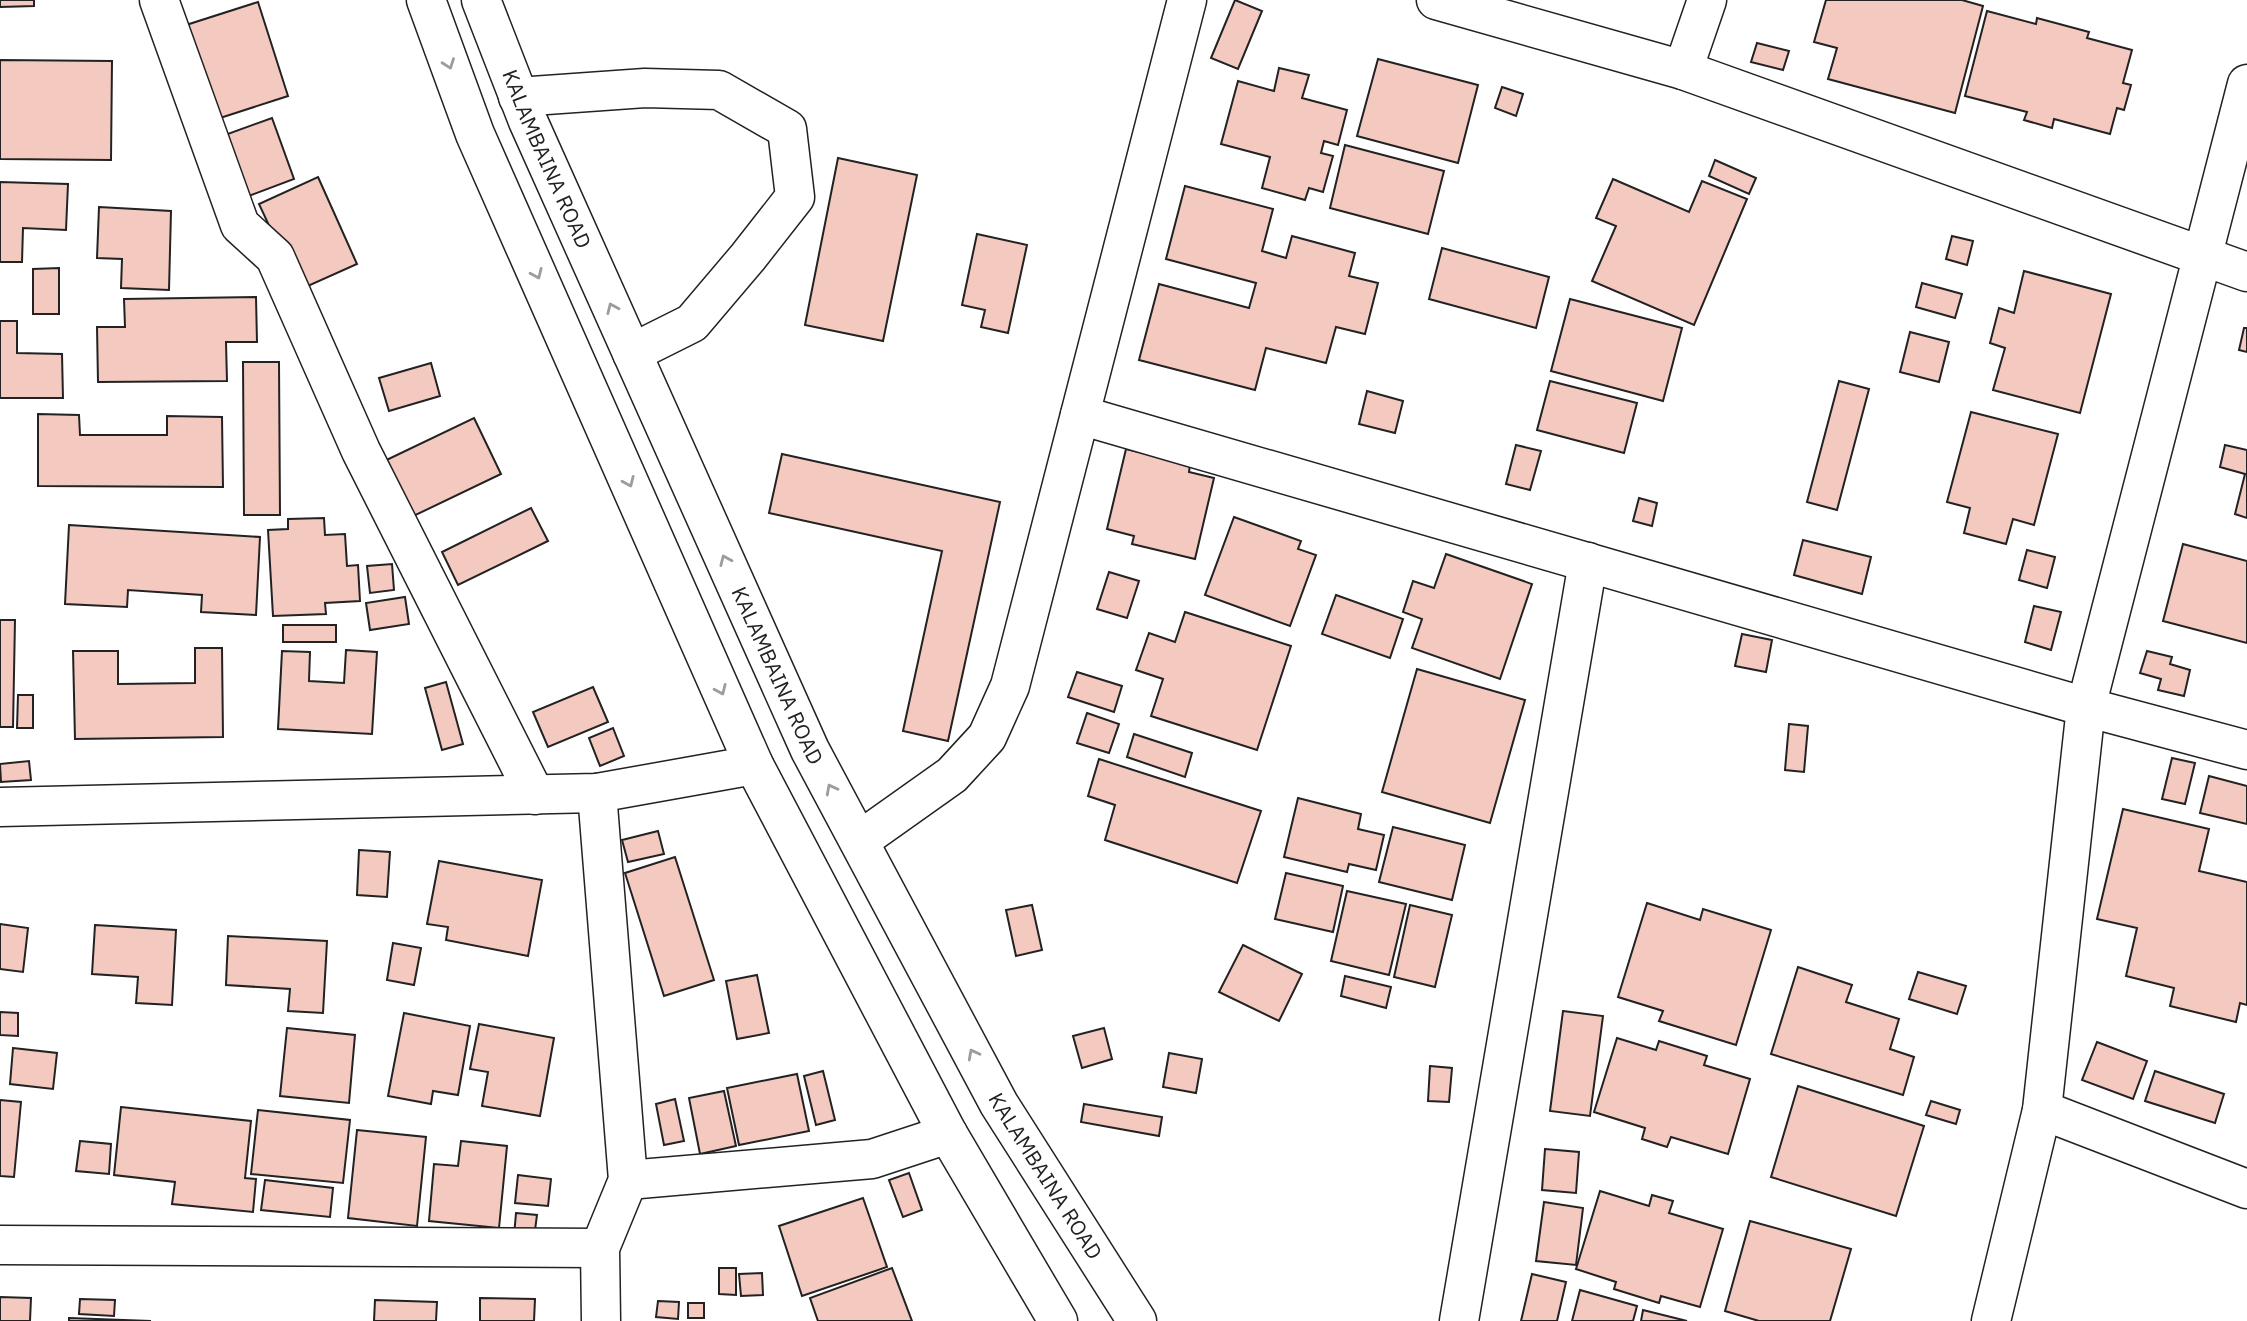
<svg xmlns="http://www.w3.org/2000/svg" width="2247" height="1321" viewBox="0 0 2247 1321" font-family="'IBM Plex Sans',sans-serif">
<rect width="100%" height="100%" fill="#fff"/>
<g fill="#f3c9c0" stroke="#222" stroke-width="2">
<path d="M0,0H34V6L0,7Z"/>
<path d="M1235,0L1262,11L1238,69L1211,58Z"/>
<path d="M1826,0H1962L1983,6L1955,113L1828,79L1837,48L1814,42Z"/>
<path d="M258,2L288,96L214,120L183,26Z"/>
<path d="M1987,11L2036,24L2037,18L2089,32L2087,38L2132,50L2123,83L2131,85L2124,110L2117,108L2110,134L2054,119L2052,128L2024,120L2027,112L1965,96Z"/>
<path d="M1757,43L1789,51L1783,70L1751,62Z"/>
<path d="M1378,59L1478,85L1458,163L1357,136Z"/>
<path d="M0,60L112,61L111,160L0,159Z"/>
<path d="M1279,68L1309,75L1302,98L1347,110L1338,145L1324,141L1321,153L1333,156L1323,192L1309,188L1305,200L1262,188L1270,157L1221,144L1238,81L1274,91Z"/>
<path d="M1502,87L1523,94L1516,116L1495,108Z"/>
<path d="M272,118L294,179L246,197L222,136Z"/>
<path d="M1345,145L1444,171L1428,234L1330,208Z"/>
<path d="M838,158L917,175L883,341L805,325Z"/>
<path d="M1715,160L1756,178L1749,194L1709,176Z"/>
<path d="M318,177L357,264L299,290L259,204Z"/>
<path d="M1613,179L1689,212L1702,181L1747,199L1694,325L1592,281L1616,226L1596,218Z"/>
<path d="M0,182L68,184L66,230L23,228L22,262H0Z"/>
<path d="M1185,186L1273,209L1262,251L1286,258L1292,236L1355,253L1349,276L1378,283L1365,334L1336,327L1326,363L1266,348L1255,390L1139,360L1159,284L1249,308L1256,283L1166,259Z"/>
<path d="M99,207L171,211L169,290L121,288L122,259L97,258Z"/>
<path d="M977,234L1027,245L1008,333L981,327L985,310L962,305Z"/>
<path d="M1952,236L1973,241L1967,265L1946,259Z"/>
<path d="M1442,248L1549,277L1536,328L1429,299Z"/>
<path d="M59,268V314H33V269Z"/>
<path d="M2024,271L2111,294L2080,413L1993,390L2005,348L1990,343L1999,308L2014,313Z"/>
<path d="M1922,283L1962,294L1955,318L1916,307Z"/>
<path d="M256,297L257,342H226L227,381L98,382L97,327H125L124,299Z"/>
<path d="M1570,299L1682,328L1663,401L1551,371Z"/>
<path d="M0,321H17V353L62,354L63,398H0Z"/>
<path d="M2244,328H2247V352L2239,350Z"/>
<path d="M1910,332L1949,342L1939,382L1900,372Z"/>
<path d="M243,362H279L280,515H244Z"/>
<path d="M431,363L440,396L389,411L379,378Z"/>
<path d="M1550,381L1637,403L1624,453L1537,430Z"/>
<path d="M1839,381L1869,389L1837,510L1807,502Z"/>
<path d="M1367,391L1403,401L1395,433L1359,424Z"/>
<path d="M1971,412L2058,434L2034,525L2013,519L2006,544L1964,533L1970,508L1947,502Z"/>
<path d="M38,414L79,415L80,435H167V416L222,417L223,487L38,486Z"/>
<path d="M474,418L501,474L403,521L376,465Z"/>
<path d="M1516,445L1541,451L1530,490L1506,484Z"/>
<path d="M2225,445L2247,450V518L2235,514L2245,474L2220,467Z"/>
<path d="M1126,449L1190,464L1189,472L1214,478L1195,559L1132,544L1134,536L1107,529Z"/>
<path d="M782,454L1000,502L948,741L903,731L942,551L769,513Z"/>
<path d="M1639,498L1657,503L1652,526L1633,521Z"/>
<path d="M531,508L548,541L458,585L442,552Z"/>
<path d="M1234,517L1301,541L1298,549L1316,555L1290,626L1205,595Z"/>
<path d="M324,518L325,535L345,534L347,566L358,565L360,601L325,603L326,614L273,616L268,530L288,529V519Z"/>
<path d="M69,525L260,537L256,615L201,612L202,595L128,590L127,607L65,604Z"/>
<path d="M1803,540L1871,557L1862,594L1794,575Z"/>
<path d="M2183,544L2247,561V643L2163,621Z"/>
<path d="M2027,550L2055,557L2047,588L2019,580Z"/>
<path d="M1446,554L1532,584L1500,679L1412,648L1422,619L1403,612L1413,581L1434,588Z"/>
<path d="M392,564L394,590L370,593L367,566Z"/>
<path d="M1109,572L1139,581L1127,618L1097,609Z"/>
<path d="M1336,595L1403,619L1390,658L1322,634Z"/>
<path d="M405,597L409,624L370,630L366,603Z"/>
<path d="M2034,606L2061,612L2051,650L2025,642Z"/>
<path d="M1185,612L1291,646L1257,750L1151,716L1163,679L1136,670L1149,633L1175,642Z"/>
<path d="M0,620H15L13,727H0Z"/>
<rect x="283" y="625" width="53" height="17"/>
<path d="M1742,634L1772,640L1766,672L1735,666Z"/>
<path d="M195,648H222L223,737L75,739L73,651H118V684L195,683Z"/>
<path d="M346,650L377,652L372,734L278,729L282,651L310,652L309,681L344,683Z"/>
<path d="M2147,651L2172,657L2170,664L2190,670L2184,696L2158,690L2161,679L2140,673Z"/>
<path d="M1417,669L1525,700L1490,823L1382,792Z"/>
<path d="M1077,672L1122,686L1114,712L1068,697Z"/>
<path d="M446,682L463,744L442,750L425,688Z"/>
<path d="M593,687L608,722L548,747L533,712Z"/>
<path d="M18,695H33V728H17Z"/>
<path d="M1087,713L1119,724L1109,753L1077,743Z"/>
<path d="M1789,724L1808,726L1804,772L1785,770Z"/>
<path d="M613,728L624,756L600,766L589,738Z"/>
<path d="M1134,734L1192,753L1185,777L1127,757Z"/>
<path d="M2172,758L2195,763L2185,804L2162,799Z"/>
<path d="M1099,759L1261,811L1237,883L1105,840L1115,805L1088,796Z"/>
<path d="M29,761L31,780L1,782L0,764Z"/>
<path d="M2209,776L2247,786V824L2200,813Z"/>
<path d="M1298,798L1361,814L1358,829L1384,835L1376,870L1349,864L1347,872L1284,857Z"/>
<path d="M2123,809L2209,829L2199,871L2247,882V1005L2240,1003L2236,1022L2170,1006L2174,988L2126,976L2137,928L2097,919Z"/>
<path d="M1393,827L1465,845L1452,900L1379,882Z"/>
<path d="M658,831L664,854L628,862L622,840Z"/>
<path d="M359,850L390,852L387,897L357,895Z"/>
<path d="M675,857L714,980L664,996L625,873Z"/>
<path d="M439,861L542,880L528,956L446,940L448,927L427,924Z"/>
<path d="M1286,873L1343,886L1333,932L1275,919Z"/>
<path d="M1347,891L1406,904L1389,975L1331,961Z"/>
<path d="M1647,903L1700,920L1703,909L1771,930L1736,1045L1659,1021L1663,1011L1618,997Z"/>
<path d="M1032,905L1042,950L1016,956L1006,910Z"/>
<path d="M1410,905L1452,915L1435,987L1394,977Z"/>
<path d="M0,924L28,928L23,972L0,969Z"/>
<path d="M95,925L176,930L172,1005L136,1003L138,977L92,974Z"/>
<path d="M228,936L327,941L323,1013L288,1011L290,989L226,985Z"/>
<path d="M393,943L421,948L414,985L387,980Z"/>
<path d="M1243,945L1302,974L1279,1021L1219,992Z"/>
<path d="M1798,967L1852,985L1846,1002L1899,1019L1890,1049L1914,1057L1903,1095L1771,1054Z"/>
<path d="M1918,972L1966,986L1957,1014L1909,999Z"/>
<path d="M757,975L769,1033L737,1039L726,981Z"/>
<path d="M1345,976L1391,987L1386,1008L1341,996Z"/>
<path d="M1563,1011L1603,1016L1590,1116L1550,1111Z"/>
<path d="M0,1012L18,1013V1036L0,1035Z"/>
<path d="M404,1013L470,1026L458,1095L433,1091L431,1104L388,1096Z"/>
<path d="M479,1024L554,1038L540,1116L482,1106L488,1072L470,1069Z"/>
<path d="M287,1028L355,1035L349,1103L280,1096Z"/>
<path d="M1104,1028L1112,1059L1082,1068L1073,1036Z"/>
<path d="M1617,1038L1656,1050L1659,1041L1707,1056L1704,1065L1750,1079L1728,1154L1671,1137L1667,1147L1642,1139L1645,1128L1594,1112Z"/>
<path d="M2097,1042L2147,1061L2133,1099L2082,1080Z"/>
<path d="M13,1048L57,1053L53,1089L10,1084Z"/>
<path d="M1169,1053L1202,1059L1196,1093L1163,1087Z"/>
<path d="M1430,1066L1452,1068L1449,1102L1428,1101Z"/>
<path d="M823,1071L835,1120L816,1125L804,1076Z"/>
<path d="M2155,1071L2224,1094L2215,1123L2145,1101Z"/>
<path d="M797,1074L809,1131L739,1145L727,1088Z"/>
<path d="M1798,1086L1924,1126L1896,1216L1771,1177Z"/>
<path d="M724,1091L736,1146L700,1154L689,1098Z"/>
<path d="M675,1099L684,1141L664,1145L656,1104Z"/>
<path d="M0,1100L21,1102L14,1177L0,1176Z"/>
<path d="M1931,1101L1960,1110L1956,1124L1926,1115Z"/>
<path d="M1084,1104L1162,1117L1159,1136L1081,1122Z"/>
<path d="M121,1107L251,1121L245,1178L256,1179L253,1212L172,1204L175,1182L114,1175Z"/>
<path d="M258,1110L350,1120L343,1183L251,1174Z"/>
<path d="M357,1130L426,1137L417,1226L348,1218Z"/>
<path d="M80,1141L111,1144L109,1174L76,1171Z"/>
<path d="M461,1141L507,1146L499,1228L429,1221L434,1164L458,1166Z"/>
<path d="M1545,1149L1579,1152L1576,1193L1542,1190Z"/>
<path d="M909,1173L922,1210L903,1217L889,1180Z"/>
<path d="M518,1175L551,1179L548,1206L515,1203Z"/>
<path d="M265,1180L333,1188L330,1217L261,1210Z"/>
<path d="M1600,1191L1649,1206L1652,1195L1673,1201L1669,1213L1723,1229L1700,1307L1661,1296L1659,1303L1614,1289L1616,1282L1576,1269Z"/>
<path d="M863,1198L887,1267L802,1296L779,1226Z"/>
<path d="M1544,1202L1583,1208L1576,1265L1536,1261Z"/>
<path d="M516,1213L537,1215L534,1238L514,1236Z"/>
<path d="M1750,1221L1851,1249L1830,1321H1759L1725,1311Z"/>
<path d="M719,1268H736V1295L719,1294Z"/>
<path d="M892,1268L912,1321H818L810,1298Z"/>
<path d="M762,1273L763,1295L741,1296L739,1274Z"/>
<path d="M1532,1274L1566,1282L1557,1321H1521Z"/>
<path d="M1580,1290L1637,1306L1633,1321H1572Z"/>
<path d="M0,1297L31,1298L30,1321H0Z"/>
<path d="M480,1298L535,1299L534,1321H480Z"/>
<path d="M80,1299L115,1300L114,1316L79,1314Z"/>
<path d="M375,1300L437,1302L436,1321H374Z"/>
<path d="M658,1301L679,1302L678,1319L656,1317Z"/>
<rect x="688" y="1303" width="16" height="15"/>
<path d="M1643,1310L1687,1321H1641Z"/>
<path d="M69,1318L151,1321H69Z"/>
</g>
<g fill="none" stroke-linecap="round" stroke-linejoin="round">
<defs>
<g id="street">
<path d="M159,0L240,225L275,257L361,451L535,795"/>
<path d="M1436,0L1683,70L2247,272"/>
<path d="M1683,70L1707,0"/>
<path d="M518,97L645,88L719,90L787,129L795,197L748,257L692,323L632,353"/>
<path d="M1080,415L2086,707L2247,750"/>
<path d="M597,793L628,1180L600,1248L601,1321"/>
<path d="M0,807L597,793L754,765"/>
<path d="M859,841L952,775L987,737L1010,686L1187,0"/>
<path d="M2042,1110L2247,1189"/>
<path d="M628,1180L872,1159L948,1134"/>
<path d="M0,1245L600,1248"/>
<path d="M1459,1321L1588,562"/>
<path d="M1991,1321L2042,1110L2086,707L2247,84"/>
</g>
<g id="secondary">
<path d="M426,0L475,134L754,765L948,1134L1058,1321"/>
<path id="s1" d="M481,0L528,121L810,750L999,1104L1137,1321"/>
</g>
</defs>
<use href="#street" stroke="#222" stroke-width="41"/>
<use href="#secondary" stroke="#222" stroke-width="41"/>
<use href="#street" stroke="#fff" stroke-width="38"/>
<use href="#secondary" stroke="#fff" stroke-width="38"/>
</g>
<defs><path id="oneway-chevron" d="M-2-3.5L2.5 0L-2 3.5" fill="none" stroke-width="1.6" stroke-linecap="round" stroke-linejoin="round" transform="scale(1.75)"/></defs>
<g stroke="#9c9c9c">
<use href="#oneway-chevron" transform="translate(449 64) rotate(70)"/>
<use href="#oneway-chevron" transform="translate(537 274) rotate(66)"/>
<use href="#oneway-chevron" transform="translate(612 308) rotate(-114)"/>
<use href="#oneway-chevron" transform="translate(629 482) rotate(66)"/>
<use href="#oneway-chevron" transform="translate(725 560) rotate(-114)"/>
<use href="#oneway-chevron" transform="translate(721 690) rotate(66)"/>
<use href="#oneway-chevron" transform="translate(831 789) rotate(-118)"/>
<use href="#oneway-chevron" transform="translate(973 1054) rotate(-118)"/>
</g>
<g text-anchor="middle" stroke-width="5" stroke-linejoin="round" paint-order="stroke">
<g font-size="21" fill="#222" stroke="#fff">
<text dy="7" stroke="none"><textPath href="#s1" startOffset="172">KALAMBAINA ROAD</textPath></text>
<text dy="7" stroke="none"><textPath href="#s1" startOffset="738">KALAMBAINA ROAD</textPath></text>
<text dy="7" stroke="none"><textPath href="#s1" startOffset="1306">KALAMBAINA ROAD</textPath></text>
</g>
</g>
</svg>
